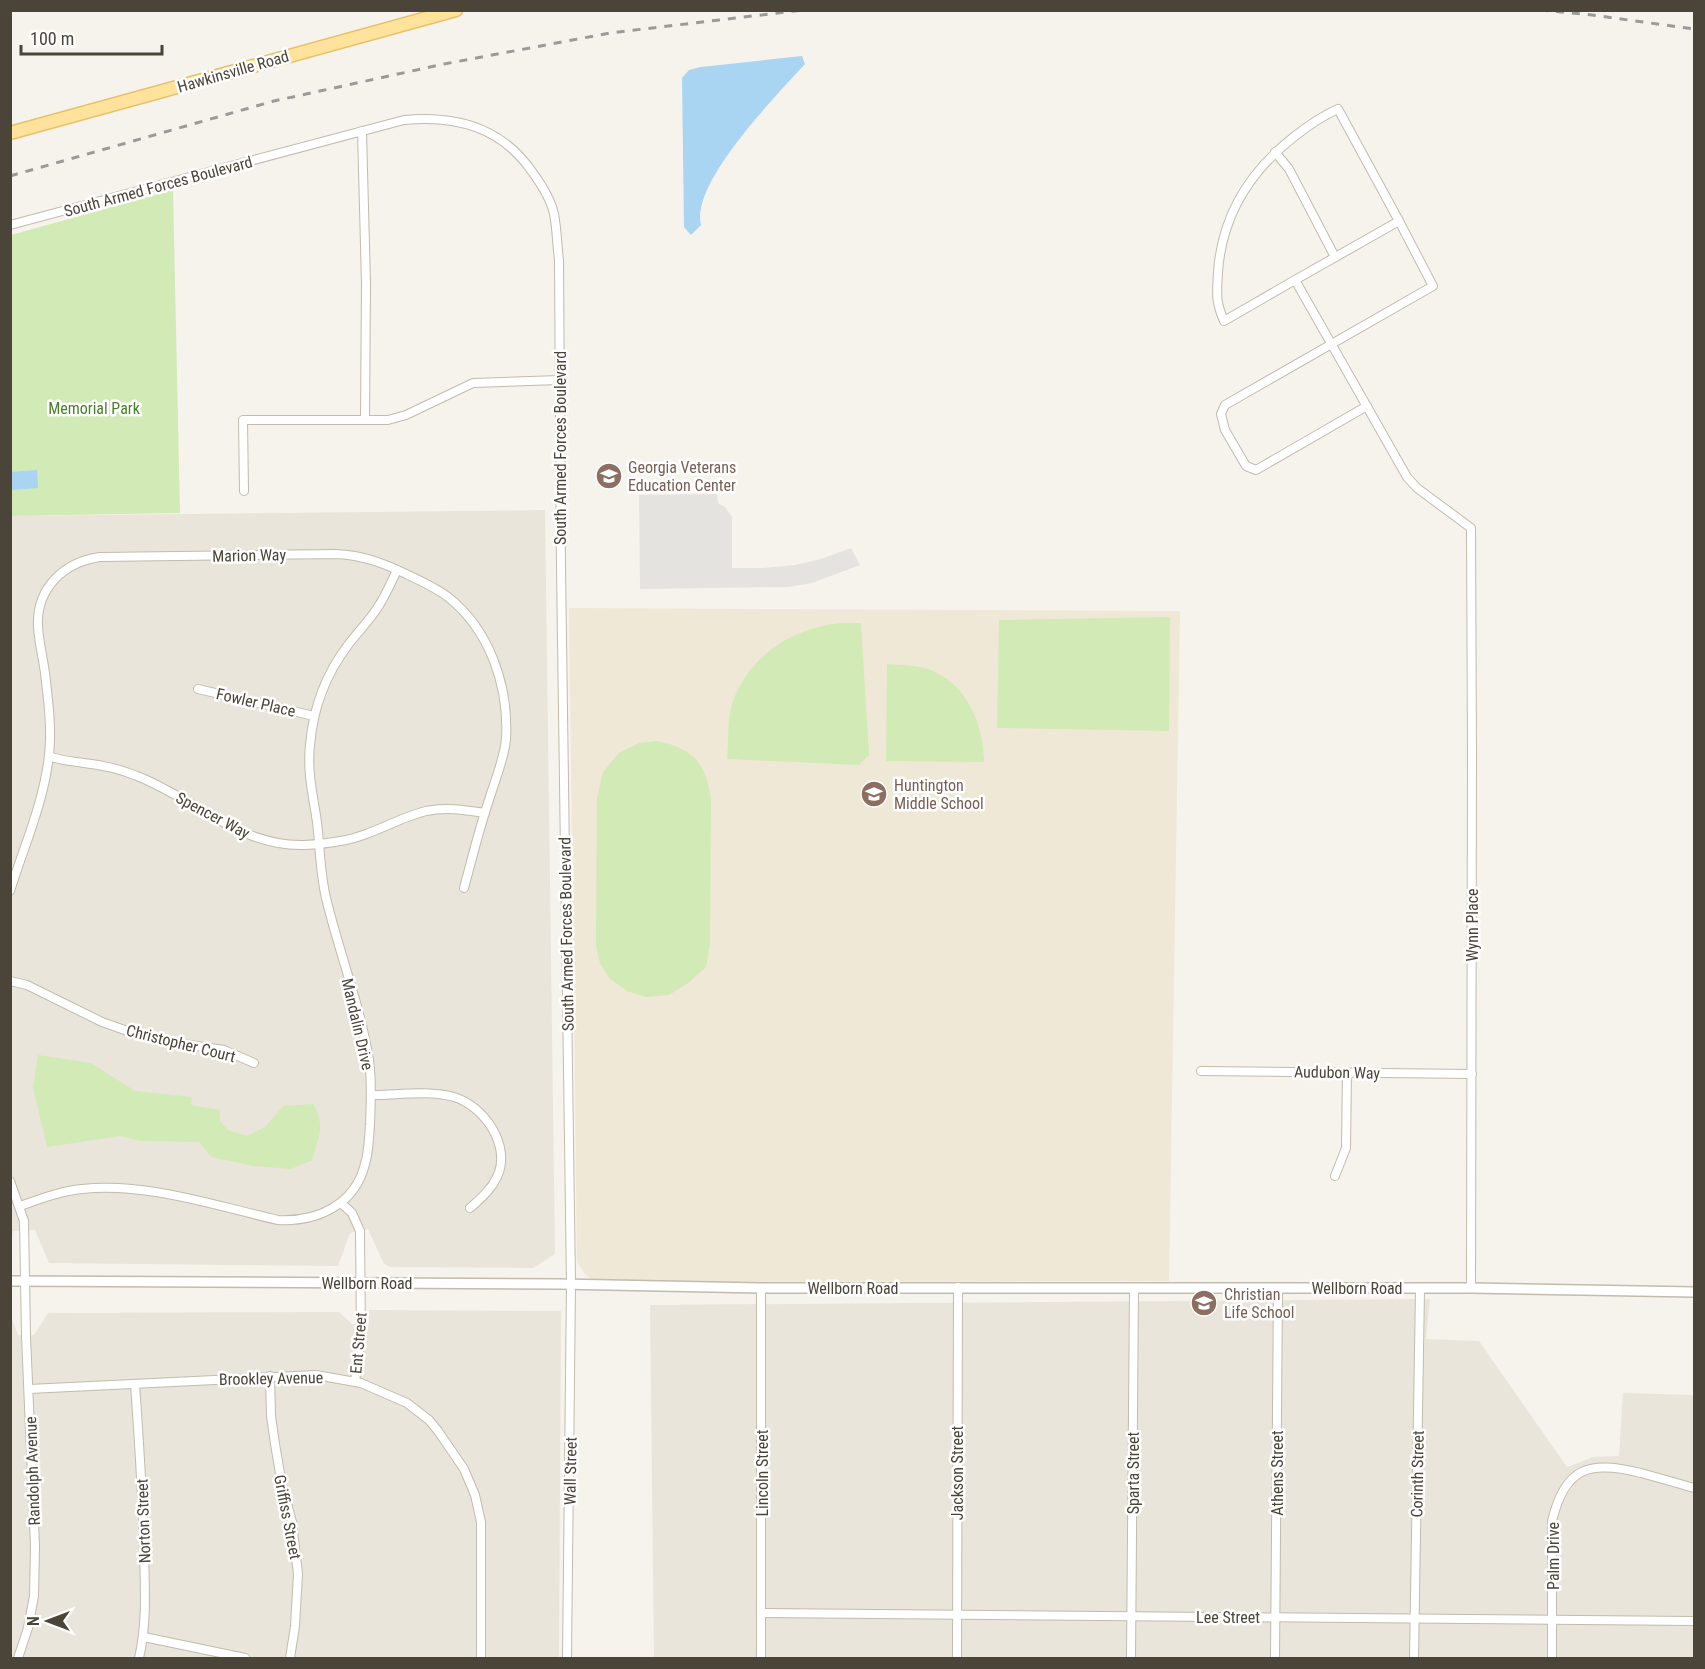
<svg xmlns="http://www.w3.org/2000/svg" width="1705" height="1669" viewBox="0 0 1705 1669" font-family="'Roboto Condensed',sans-serif">
<rect width="100%" height="100%" fill="#f6f3ec"/>
<g fill="#eae5da">
<path d="M545,510L555,1254L533,1268L390,1267L384,1264L368,1229L350,1233L338,1266L49,1263L35,1230L13,1231L11,1238V516Z"/>
<path d="M1430,1299L1426,1339L1479,1341L1567,1467L1593,1457L1619,1456L1623,1393L1694,1395V1658H654L650,1305Z"/>
<path d="M369,1310L561,1311L559,1658H11L10,1313L18,1335L26,1336L34,1335L48,1313L339,1312L352,1324L369,1325Z"/>
</g>
<path fill="#efe8d6" d="M569,608L1180,611L1169,1281L595,1282L585,1274L577,1262Z"/>
<g fill="#d2eab5">
<path d="M173,190L180,513L11,516V235Z"/>
<path d="M1170,617L1169,731L997,728L999,620Z"/>
<path d="M840,623H861L869,755L859,765L727,759C729,742 727,720 732,704C748,656 792,628 840,623Z"/>
<path d="M887,664C901,665 915,665 928,669C967,683 983,723 984,762L886,761Z"/>
<path d="M657,741C694,749 706,763 711,800L710,943L706,967L688,983L669,995L646,997L627,991L610,979L600,963L596,946L597,798L603,772L619,753L639,743Z"/>
<path d="M38,1055L91,1063L135,1091L192,1097L191,1105L220,1110V1121L228,1130L247,1136L265,1127L283,1106L313,1104C326,1125 318,1139 312,1160L291,1169L253,1166L211,1157L199,1142L140,1141L121,1136L47,1147L33,1088Z"/>
</g>
<path fill="#e5e3e0" d="M717,494L718,503L725,507L732,517V568H763L795,565L821,559L851,548L860,565L812,583L789,587L640,589L639,495Z"/>
<g fill="#a9d4f2">
<path d="M802,56L805,64C777,95 690,183 701,225L691,235L684,227L682,78L689,70L701,67Z"/>
<path d="M37,470L38,488L11,490V472Z"/>
</g>
<g fill="none" stroke-linecap="round" stroke-linejoin="round">
<defs>
<g id="minor">
<path d="M362,131L366,284L365,420"/>
<path d="M1275,152L1289,169L1335,257"/>
<path d="M10,225L404,120C456,115 502,127 533,173C541,184 551,200 554,214C557,229 557,245 559,260L561,568L571,1284L567,1658"/>
<path d="M1295,280L1224,321C1215,300 1217,294 1218,272C1222,215 1251,170 1295,136C1309,125 1322,116 1338,109L1399,221L1295,280L1407,477L1417,488L1471,528L1472,753L1471,1288"/>
<path d="M1367,406L1256,470L1246,466L1225,430L1221,414L1225,405L1433,286L1399,221"/>
<path d="M244,491L243,420H388L406,415L473,383L559,380"/>
<path d="M198,689L314,716"/>
<path d="M49,756C61,761 72,761 84,763C103,765 120,769 137,776C194,798 240,847 304,845C325,844 346,842 366,834C386,827 405,816 426,811C446,807 465,810 485,813"/>
<path d="M10,891C24,846 44,802 49,755C52,728 48,699 45,673C43,658 39,643 38,627C36,588 64,562 100,557L335,554C361,555 381,562 404,573C419,580 435,587 448,597C490,630 509,687 506,739C504,760 495,780 489,800C479,829 472,859 464,888"/>
<path d="M10,981L27,985L102,1022L136,1034L169,1042L224,1050L254,1063"/>
<path d="M1201,1071L1472,1074"/>
<path d="M371,1095C398,1095 428,1090 454,1097C484,1106 512,1146 497,1177C491,1190 480,1199 470,1208"/>
<path d="M1335,1176L1346,1148L1347,1072"/>
<path d="M10,1181L24,1221L26,1336L35,1546L34,1596L28,1628L18,1658"/>
<path d="M341,1203L352,1213L360,1231L361,1339L355,1381"/>
<path d="M20,1206C40,1199 61,1191 82,1189C147,1182 216,1206 278,1220C317,1222 355,1205 365,1164C369,1151 369,1137 370,1124C371,1102 372,1081 369,1060C360,1005 339,952 326,898C320,873 320,847 317,822C313,796 307,771 310,745C313,709 326,674 348,645C357,633 368,622 376,610C385,597 391,583 397,570"/>
<path d="M270,1376L271,1416L275,1444L282,1485L292,1522L298,1574L295,1626L290,1658"/>
<path d="M135,1384C139,1440 143,1497 144,1553C145,1588 147,1624 139,1658"/>
<path d="M29,1389L316,1375L361,1383L407,1403L429,1420L438,1431L464,1469L475,1495L481,1522V1658"/>
<path d="M762,1613L1694,1621"/>
<path d="M144,1637L245,1658"/>
<path d="M761,1658V1288"/>
<path d="M957,1658L958,1287"/>
<path d="M1131,1658L1134,1288"/>
<path d="M1275,1658L1278,1288"/>
<path d="M1414,1658L1420,1289"/>
<path d="M1552,1658V1521C1565,1467 1589,1460 1641,1473C1659,1478 1677,1483 1694,1488"/>
</g>
<path id="tertiary" d="M10,1281L559,1284L761,1288H1471L1694,1292"/>
<path id="primary" d="M10,133L456,10"/>
</defs>
<use href="#minor" stroke="#c2bbae" stroke-width="10"/>
<use href="#tertiary" stroke="#c2bbae" stroke-width="12"/>
<use href="#primary" stroke="#e6c16a" stroke-width="15"/>
<use href="#minor" stroke="#fff" stroke-width="8"/>
<use href="#tertiary" stroke="#fff" stroke-width="9"/>
<use href="#primary" stroke="#ffe39c" stroke-width="12"/>
<g stroke="#9a9a9a" stroke-width="3" stroke-dasharray="8 8" stroke-linecap="butt">
<path d="M1540,10L1592,15L1694,29"/>
<path d="M10,176L274,101L444,64L610,33L803,10"/>
</g>
</g>
<defs>
<symbol id="university-disc" viewBox="-11 -11 22 22"><circle r="9.5" fill="#8d6e63" stroke="#fff"/><path d="M0-5L7-2L0 1L-7-2ZM-4 1L0 2.5L4 1V4Q0 6-4 4Z" fill="#fff"/></symbol>
<symbol id="school-disc" viewBox="-11 -11 22 22"><circle r="9.5" fill="#8d6e63" stroke="#fff"/><path d="M0-5L7-2L0 1L-7-2ZM-4 1L0 2.5L4 1V4Q0 6-4 4Z" fill="#fff"/></symbol>
</defs>
<g fill-rule="evenodd">
<use href="#university-disc" x="594" y="461" width="30" height="30"/>
<use href="#school-disc" x="859" y="779" width="30" height="30"/>
<use href="#school-disc" x="1189" y="1288" width="30" height="30"/>
</g>
<g text-anchor="middle" stroke-width="5" stroke-linejoin="round" paint-order="stroke">
<g font-size="16" fill="#4b4439" stroke="#fff">
<text transform="translate(233 71) rotate(-16)" y="6">Hawkinsville Road</text>
<text transform="translate(158 186) rotate(-15)" y="6">South Armed Forces Boulevard</text>
<text transform="translate(560 448) rotate(-90)" y="6">South Armed Forces Boulevard</text>
<text transform="translate(249 555) rotate(-1)" y="6">Marion Way</text>
<text transform="translate(256 702) rotate(13)" y="6">Fowler Place</text>
<text transform="translate(213 815) rotate(28)" y="6">Spencer Way</text>
<text transform="translate(1472 925) rotate(-90)" y="6">Wynn Place</text>
<text transform="translate(566 934) rotate(-91)" y="6">South Armed Forces Boulevard</text>
<text transform="translate(358 1024) rotate(77)" y="6">Mandalin Drive</text>
<text transform="translate(181 1043) rotate(14)" y="6">Christopher Court</text>
<text transform="translate(1337 1072) rotate(1)" y="6">Audubon Way</text>
<text x="367" y="1289">Wellborn Road</text>
<text x="853" y="1294">Wellborn Road</text>
<text x="1357" y="1294">Wellborn Road</text>
<text transform="translate(358 1343) rotate(-85)" y="6">Ent Street</text>
<text transform="translate(271 1378) rotate(-1)" y="6">Brookley Avenue</text>
<text transform="translate(32 1471) rotate(-92)" y="6">Randolph Avenue</text>
<text transform="translate(570 1471) rotate(-89)" y="6">Wall Street</text>
<text transform="translate(762 1473) rotate(-90)" y="6">Lincoln Street</text>
<text transform="translate(957 1473) rotate(-90)" y="6">Jackson Street</text>
<text transform="translate(1133 1473) rotate(-90)" y="6">Sparta Street</text>
<text transform="translate(1277 1473) rotate(-90)" y="6">Athens Street</text>
<text transform="translate(1417 1474) rotate(-89)" y="6">Corinth Street</text>
<text transform="translate(288 1517) rotate(79)" y="6">Griffiss Street</text>
<text transform="translate(143 1521) rotate(-92)" y="6">Norton Street</text>
<text transform="translate(1553 1556) rotate(-90)" y="6">Palm Drive</text>
<text x="1228" y="1623">Lee Street</text>
</g>
<g font-size="16" fill="#4a7f2a" stroke="#fff">
<text x="94" y="414">Memorial Park</text>
</g>
<g font-size="16" fill="#785e54" stroke="#fff" text-anchor="start">
<text x="628" y="473">Georgia Veterans<tspan x="628" dy="18">Education Center</tspan></text>
<text x="894" y="791">Huntington<tspan x="894" dy="18">Middle School</tspan></text>
<text x="1224" y="1300">Christian<tspan x="1224" dy="18">Life School</tspan></text>
</g>
</g>
<rect width="1705" height="1669" fill="none" stroke="#4b4439" stroke-width="24"/>
<g transform="translate(48 1621) rotate(270)" stroke="#ffffff" stroke-width="4.5" paint-order="stroke">
<path d="M0-4.5L10 22L0 15L-10 22Z" fill="#4b4439"/>
<text y="-9" font-size="16" font-weight="bold" text-anchor="middle" fill="#4b4439">N</text>
</g>
<path d="M21 45v9h141v-9" fill="none" stroke="#4b4439" stroke-width="3"/>
<text x="30" y="45" font-size="18" fill="#4b4439" stroke="#ffffff" stroke-width="4.5" paint-order="stroke">100 m</text>
</svg>
